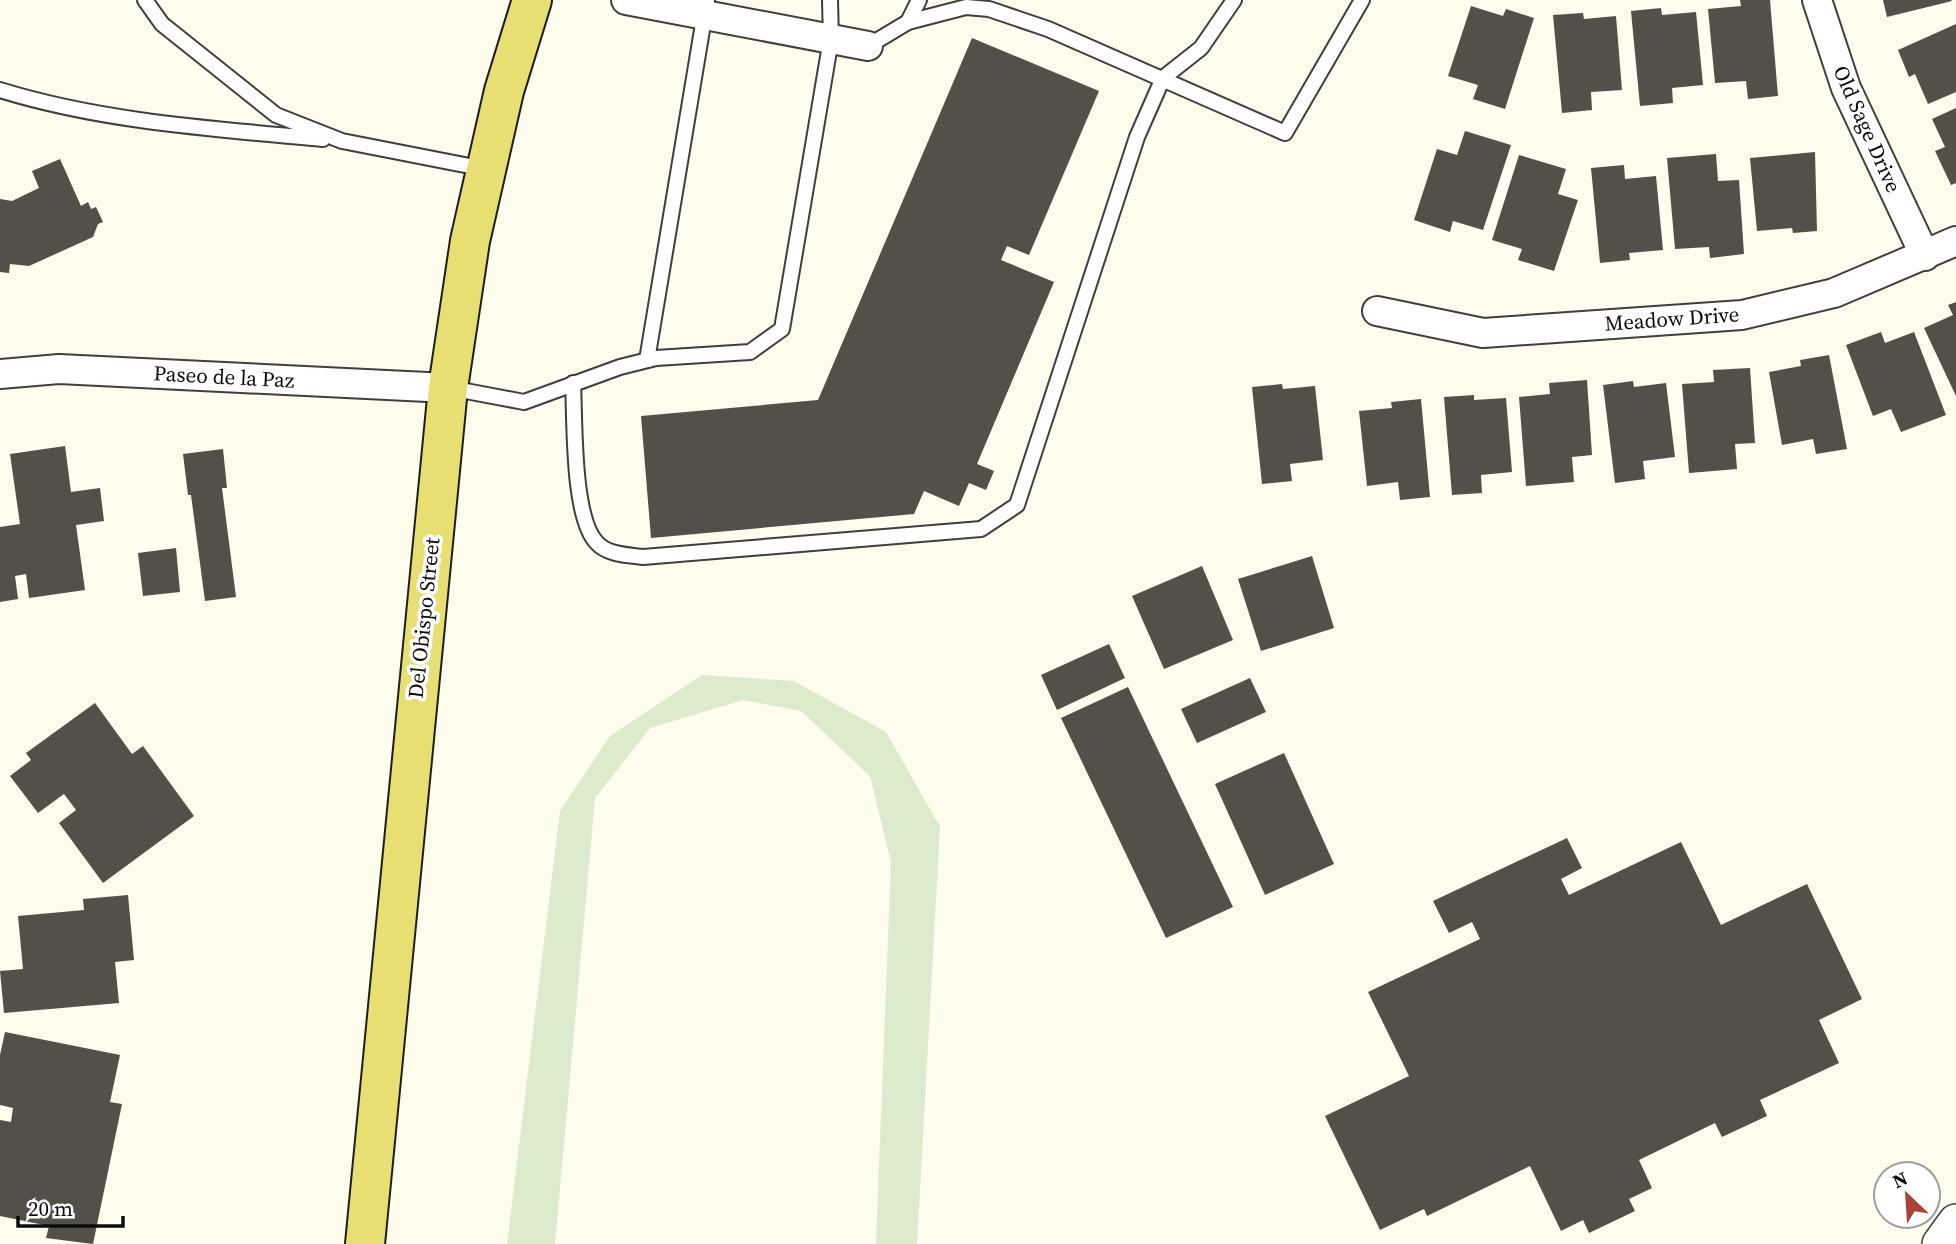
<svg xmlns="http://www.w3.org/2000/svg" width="1956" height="1244" viewBox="0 0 1956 1244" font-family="'Source Serif 4',serif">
<rect width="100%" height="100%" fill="#fdfced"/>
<path fill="#dbebcb" d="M702,675L794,681L886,732L940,827L917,1244H876L891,862L870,776L801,711L743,700L650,728L595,798L555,1244H507L560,811L610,736Z"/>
<g fill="#534f49">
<path d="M1740,0H1770L1778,96L1748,99L1746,81L1715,83L1708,9L1741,6Z"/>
<path d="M1883,0H1951L1952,1L1887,17Z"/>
<path d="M1471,6L1503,16L1506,9L1534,18L1505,109L1473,99L1478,85L1448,76Z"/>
<path d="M1661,8L1662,15L1696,12L1703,85L1672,88L1673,103L1640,106L1631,11Z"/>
<path d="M1583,13L1584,19L1616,16L1622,90L1591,92L1592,110L1562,113L1553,15Z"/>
<path d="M1956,24V92L1928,104L1915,74L1909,77L1898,50Z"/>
<path d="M972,38L1099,91L1029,255L1007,246L1001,260L1054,282L977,464L994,471L986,490L969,483L959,506L924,491L914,514L651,538L641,416L818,400Z"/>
<path d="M1956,108V183L1951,185L1935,151L1945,147L1932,119Z"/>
<path d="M1465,131L1511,145L1483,230L1453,221L1450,232L1414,220L1437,149L1457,155Z"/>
<path d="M1815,152L1817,231L1793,233L1792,228L1757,231L1750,158Z"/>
<path d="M1716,154L1718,181L1739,180L1744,254L1710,258L1709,247L1675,249L1667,158Z"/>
<path d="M1519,155L1566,169L1558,194L1578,200L1554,271L1518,260L1522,249L1492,240Z"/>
<path d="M60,159L81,206L88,202L91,209L96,207L103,222L98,224L93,237L29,266L10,264L9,273L0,272V199L12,201L39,188L32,171Z"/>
<path d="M1624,165L1625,179L1656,176L1663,250L1629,253L1630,260L1600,263L1591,168Z"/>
<path d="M1956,302V396L1924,328L1953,315L1948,305Z"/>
<path d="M1881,332L1885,343L1914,332L1946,415L1901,432L1891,409L1873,416L1846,345Z"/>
<path d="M1829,355L1847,449L1816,454L1813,439L1782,445L1769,372L1801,366L1800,360Z"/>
<path d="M1750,368L1755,443L1735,444L1737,469L1689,473L1682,384L1714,382L1713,370Z"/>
<path d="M1587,380L1592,455L1572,457L1574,482L1526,486L1519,397L1550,394L1549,383Z"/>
<path d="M1633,381L1634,387L1666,383L1675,457L1643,461L1645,479L1615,483L1603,385Z"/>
<path d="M1282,384L1283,389L1315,386L1323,460L1290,464L1292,481L1262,484L1252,387Z"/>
<path d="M1474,395V400L1506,398L1512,472L1481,475L1482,493L1452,495L1444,397Z"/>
<path d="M1421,399L1430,497L1400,500L1398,482L1367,486L1359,411L1392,408L1391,402Z"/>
<path d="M65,446L71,492L100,488L104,521L76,525L85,590L29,598L26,574L15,576L18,599L0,602V527L20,524L10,454Z"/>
<path d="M223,449L227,488H222L236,597L205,601L191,495H188L183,454Z"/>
<path d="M176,548L180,592L143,596L138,553Z"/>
<path d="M1312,556L1334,628L1261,651L1238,579Z"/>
<path d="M1202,566L1233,640L1164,669L1132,596Z"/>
<path d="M1109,644L1125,678L1057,710L1041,675Z"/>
<path d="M1250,678L1266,712L1197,743L1181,709Z"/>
<path d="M1128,687L1233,907L1166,938L1061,718Z"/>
<path d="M95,703L132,754L143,746L194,816L103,883L59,823L76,810L64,794L38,813L10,776L31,760L26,753Z"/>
<path d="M1284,753L1334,864L1265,895L1215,784Z"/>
<path d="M1567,838L1582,868L1561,879L1569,895L1681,842L1721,925L1807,884L1862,999L1819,1020L1839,1063L1760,1100L1767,1116L1722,1137L1715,1123L1639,1160L1652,1188L1629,1199L1635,1211L1589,1233L1583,1220L1561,1231L1530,1166L1427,1216L1424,1209L1380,1230L1325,1116L1409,1076L1368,992L1480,939L1472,922L1449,933L1433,901Z"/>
<path d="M128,895L134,960L115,962L119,1003L4,1013L0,971L23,969L18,916L84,910L83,899Z"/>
<path d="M5,1032L120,1055L110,1102L122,1104L93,1244L46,1238L49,1226L0,1216V1120L11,1122L13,1108L0,1105V1055Z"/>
</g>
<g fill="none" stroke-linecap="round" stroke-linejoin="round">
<defs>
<g id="service">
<path d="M145,0L162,24L276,115L342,141L485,169"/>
<path d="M908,22L919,0"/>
<path d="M868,46L908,22L966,7L989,9L1048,29L1285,133L1362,0"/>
<path d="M0,90C103,122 216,129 323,139"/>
<path d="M647,360L707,0"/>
<path d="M573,383C575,420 572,518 597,543C608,555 628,555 643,557L981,529L1017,505L1137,137L1163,78L1201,48L1234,0"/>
<path d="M450,388L524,402L620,367L656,358L750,352L782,329L831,39L830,0"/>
</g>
<g id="minor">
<path d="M626,0L868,46"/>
<path d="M1817,0L1846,88L1925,256"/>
<path d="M1377,311L1483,333L1742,315L1834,293L1956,241"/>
<path d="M0,374L59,369L448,388"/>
</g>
<path id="tertiary" d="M1940,1244L1956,1222"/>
<path id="primary" d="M365,1244L448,388L470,241L504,91L532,0"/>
</defs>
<use href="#service" stroke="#3f3f3f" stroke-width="18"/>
<use href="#minor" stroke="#3f3f3f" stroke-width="32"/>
<use href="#tertiary" stroke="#3f3f3f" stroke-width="38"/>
<use href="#primary" stroke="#1d1d1d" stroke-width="42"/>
<use href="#service" stroke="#fff" stroke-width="14"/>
<use href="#minor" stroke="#fff" stroke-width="28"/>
<use href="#tertiary" stroke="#fff" stroke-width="35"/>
<use href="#primary" stroke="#e8df72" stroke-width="38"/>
</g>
<g text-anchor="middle" stroke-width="7" stroke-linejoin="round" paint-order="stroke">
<g font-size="21" fill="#0c0c0c" stroke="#fff">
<text transform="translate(1867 129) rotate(66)" y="7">Old Sage Drive</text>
<text transform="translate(1672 319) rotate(-4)" y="7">Meadow Drive</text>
<text transform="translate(224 377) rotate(3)" y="7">Paseo de la Paz</text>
<text transform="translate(424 618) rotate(-84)" y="7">Del Obispo Street</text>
</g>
</g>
<g transform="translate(1907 1195) rotate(335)"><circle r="33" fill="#ffffff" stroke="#9e9e9e" stroke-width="2"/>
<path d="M0-5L12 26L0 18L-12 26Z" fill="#aa4335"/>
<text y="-10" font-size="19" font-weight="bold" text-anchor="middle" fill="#0c0c0c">N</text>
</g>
<path d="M18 1216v10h105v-10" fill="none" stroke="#0c0c0c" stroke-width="3.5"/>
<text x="28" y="1216" font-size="21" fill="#0c0c0c" stroke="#ffffff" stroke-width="5" paint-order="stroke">20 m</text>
</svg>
